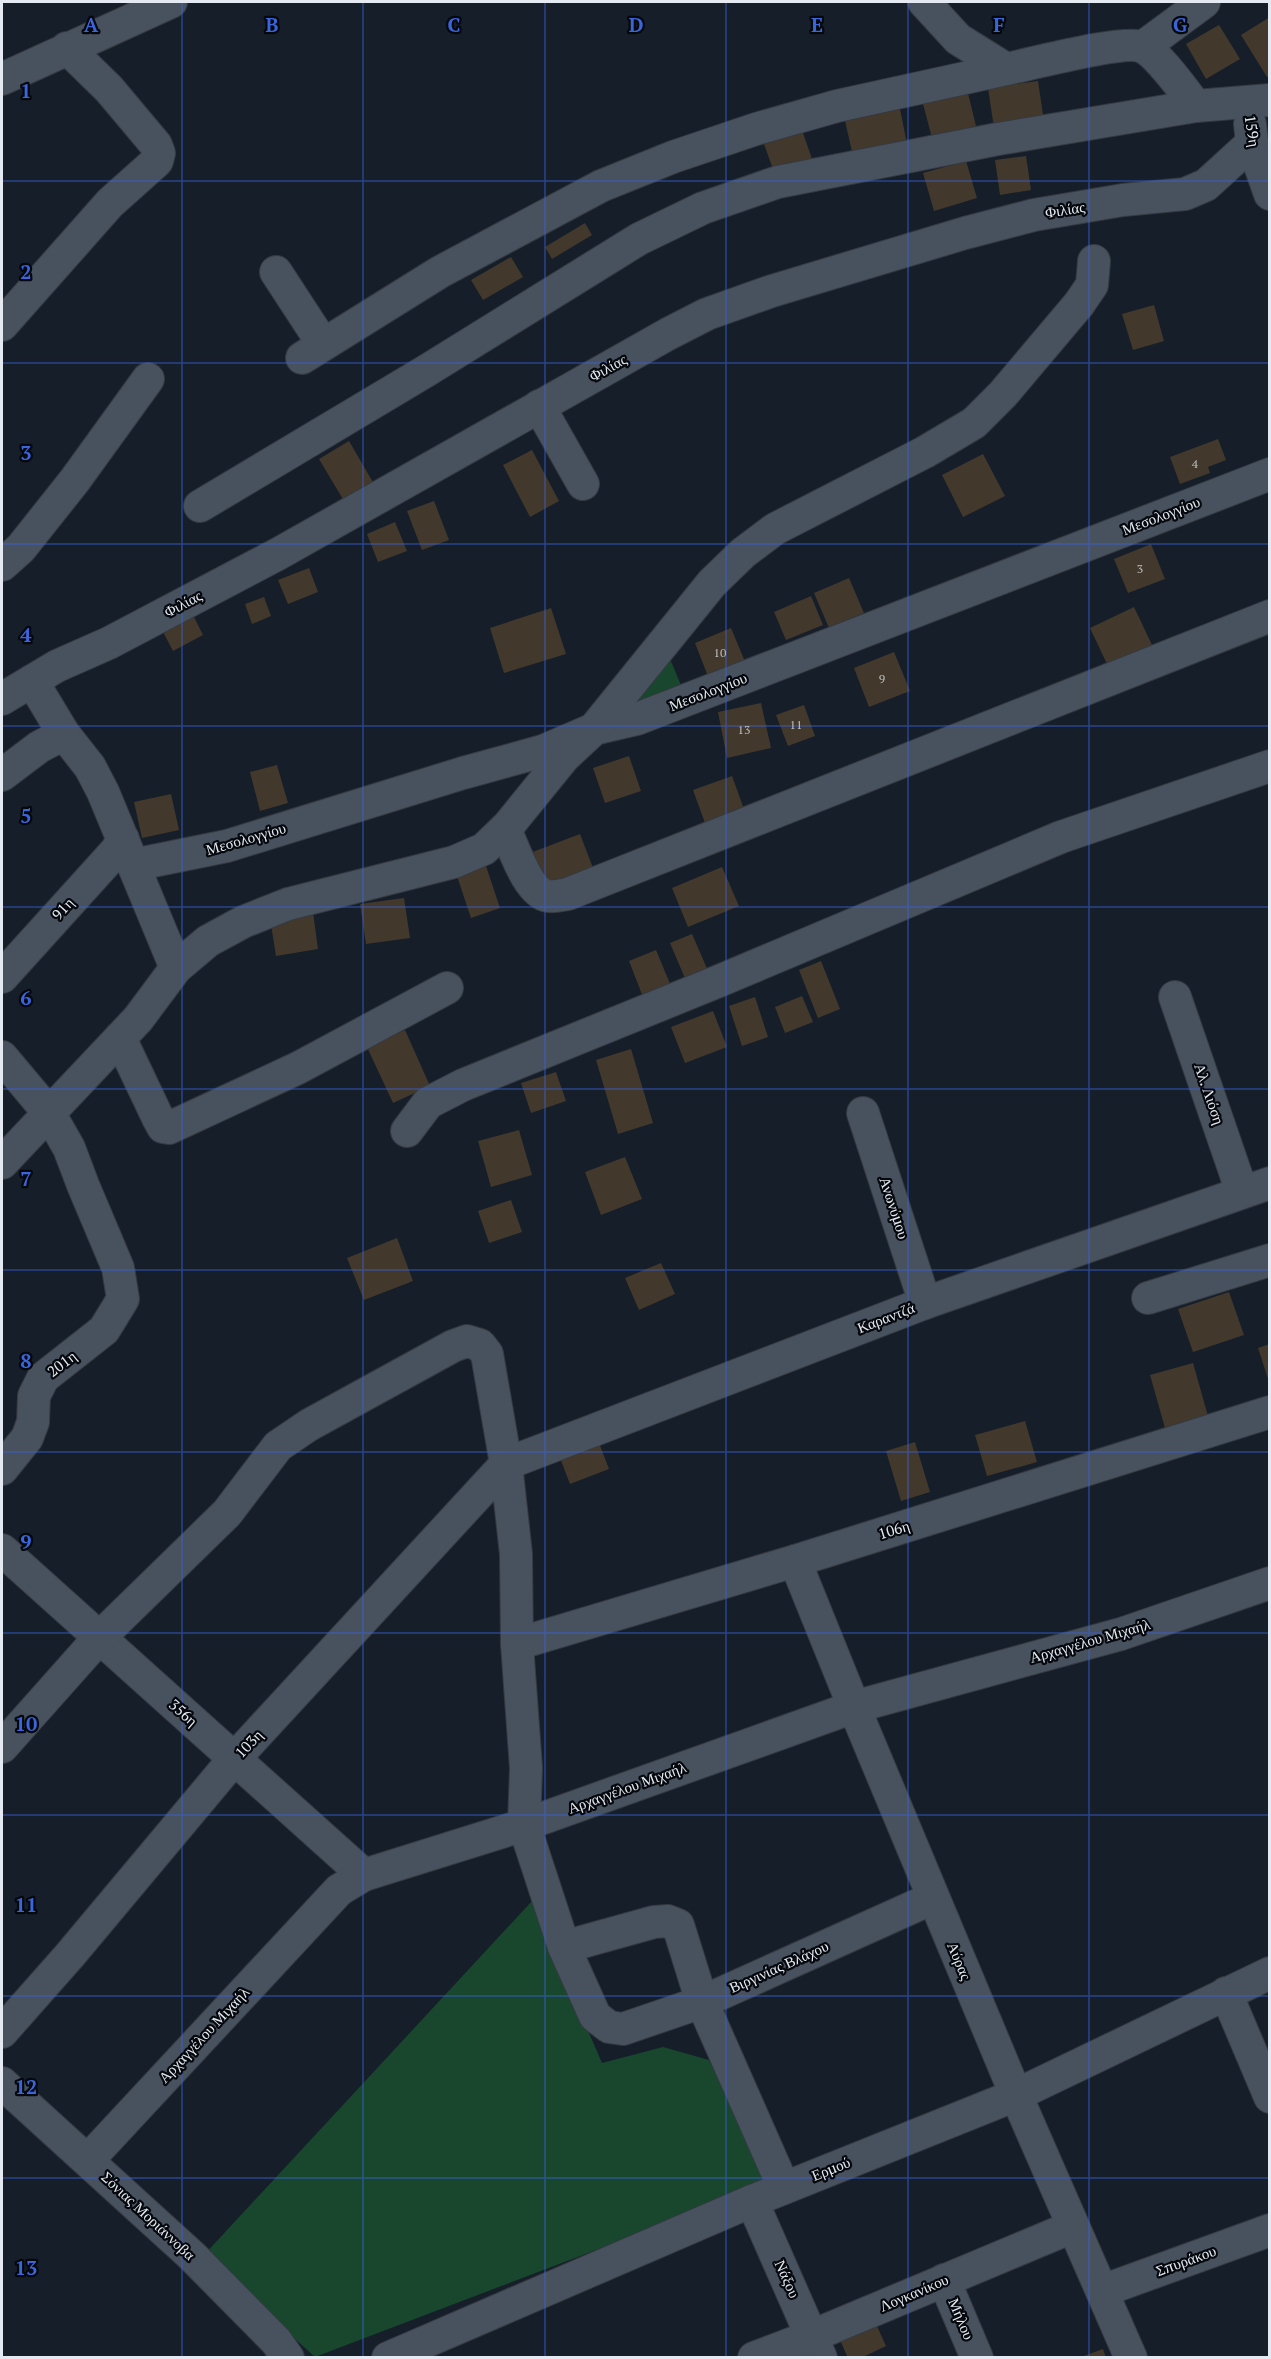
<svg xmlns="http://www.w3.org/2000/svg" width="1271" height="2359" viewBox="0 0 1271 2359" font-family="'PT Serif',serif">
<rect width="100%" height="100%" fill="#161e29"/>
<g fill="#18472d">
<path d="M668,654L683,690L620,714Z"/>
<path d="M532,1901L602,2063L663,2047L709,2060L769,2184L315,2357L203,2256Z"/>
</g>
<g fill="#42392c">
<path d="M1270,17V76L1267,77L1241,35Z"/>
<path d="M1219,25L1240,59L1206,79L1186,44Z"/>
<path d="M1038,81L1044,121L994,128L988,88Z"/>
<path d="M967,89L976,126L932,138L922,100Z"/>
<path d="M900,109L907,144L853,156L845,121Z"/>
<path d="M802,130L812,159L774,172L764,144Z"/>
<path d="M1026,156L1031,190L1000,195L995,160Z"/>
<path d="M966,161L977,198L934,211L923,173Z"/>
<path d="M585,223L592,235L552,259L545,247Z"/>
<path d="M511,257L523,277L483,300L471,280Z"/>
<path d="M1154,305L1164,341L1133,350L1122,314Z"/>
<path d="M1218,439L1226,460L1208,467L1210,473L1180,484L1170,457Z"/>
<path d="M349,441L374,484L344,501L319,459Z"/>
<path d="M532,450L559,501L530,517L503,465Z"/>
<path d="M983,454L1005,496L963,517L942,475Z"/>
<path d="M434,501L449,540L422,550L407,511Z"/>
<path d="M395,522L407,551L378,562L367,534Z"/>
<path d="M1151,544L1165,579L1128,593L1114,559Z"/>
<path d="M309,568L318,592L288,604L278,580Z"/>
<path d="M849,578L864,613L829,628L814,593Z"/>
<path d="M811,596L823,625L786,640L774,612Z"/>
<path d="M264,597L271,616L252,624L245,604Z"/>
<path d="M1134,607L1152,645L1108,666L1090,628Z"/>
<path d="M551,608L566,654L504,673L490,628Z"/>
<path d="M191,611L203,635L173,651L160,626Z"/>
<path d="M731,628L746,664L709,679L695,643Z"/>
<path d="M894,652L910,691L869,707L854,668Z"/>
<path d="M761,703L771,748L727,758L718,712Z"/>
<path d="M804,705L815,736L788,746L776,715Z"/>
<path d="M629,756L641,791L605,803L593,768Z"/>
<path d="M277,765L288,803L260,811L250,772Z"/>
<path d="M732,776L744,809L705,823L693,790Z"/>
<path d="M171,794L179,830L142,838L134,802Z"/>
<path d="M580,834L593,868L542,886L530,853Z"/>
<path d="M486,866L500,908L471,918L457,876Z"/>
<path d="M722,867L739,906L688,927L672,888Z"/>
<path d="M404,898L410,938L366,944L360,904Z"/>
<path d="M313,912L318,949L276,956L270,918Z"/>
<path d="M692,934L709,973L687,983L670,943Z"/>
<path d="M656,950L671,986L643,997L629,961Z"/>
<path d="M821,961L840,1009L818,1018L799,970Z"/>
<path d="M802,996L813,1022L785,1033L775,1007Z"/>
<path d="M755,997L768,1037L742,1046L729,1006Z"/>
<path d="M713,1011L727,1047L685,1063L671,1027Z"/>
<path d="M405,1030L430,1086L393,1103L367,1047Z"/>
<path d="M631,1049L653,1123L618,1134L596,1060Z"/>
<path d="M556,1072L566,1101L531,1113L521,1083Z"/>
<path d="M519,1130L532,1175L491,1187L478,1141Z"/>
<path d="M625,1157L642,1199L601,1215L585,1172Z"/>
<path d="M511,1200L522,1232L489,1243L478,1211Z"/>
<path d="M397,1238L413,1281L364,1300L347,1258Z"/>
<path d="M661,1263L675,1294L639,1310L625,1278Z"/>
<path d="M1229,1292L1244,1335L1193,1352L1178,1309Z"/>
<path d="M1270,1344V1382H1269L1258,1348Z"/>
<path d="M1193,1363L1208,1416L1165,1428L1150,1375Z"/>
<path d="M1025,1421L1037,1462L987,1476L975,1435Z"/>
<path d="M915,1442L930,1492L901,1501L886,1451Z"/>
<path d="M599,1443L609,1469L570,1484L560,1458Z"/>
<path d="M876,2324L886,2346L861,2358H848L840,2340Z"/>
<path d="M1103,2349L1106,2358H1081V2357Z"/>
</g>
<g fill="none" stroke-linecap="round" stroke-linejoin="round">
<defs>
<g id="minor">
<path d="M924,2L958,39L1006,69C1031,64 1125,39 1143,47C1159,55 1184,91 1196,106L1270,100"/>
<path d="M1143,47L1204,2"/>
<path d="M2,79L171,2"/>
<path d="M1250,124L1252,143L1270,194"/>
<path d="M276,272L323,344"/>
<path d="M2,325L110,203L157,161L159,153L156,145L109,89L67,48"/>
<path d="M302,358L440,272L601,186L673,157L756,129L837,106L1006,69"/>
<path d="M539,406L583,484"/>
<path d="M200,506L426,371L639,239L703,208L778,182L998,139L1196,106"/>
<path d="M2,565L21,548L75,480L148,379"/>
<path d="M32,681L64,734L90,767L103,792L176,968"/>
<path d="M2,699L57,666L109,643L278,554L668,334L707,314L772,291L965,233L1034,215L1123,200L1185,194L1206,185L1252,143"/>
<path d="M2,775L39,747L64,734"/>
<path d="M505,829C513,846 528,893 548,896C554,897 562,895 568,894L1270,616"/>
<path d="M133,865L227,846L463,773L543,751L594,729L637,719L1270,474"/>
<path d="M2,977L116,851L123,839"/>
<path d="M1175,997L1242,1192"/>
<path d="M120,1038L158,1118L163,1127L169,1128L298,1068L447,988"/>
<path d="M2,1057L49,1113L69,1148L83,1185L118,1268L123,1299L104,1330L43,1378L34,1396L33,1422L27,1438L2,1469"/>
<path d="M863,1113L925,1303"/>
<path d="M407,1131L428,1103L463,1085L719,981L1061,837L1270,766"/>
<path d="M2,1163L138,1019L176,968L208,941L243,922L288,904L454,862L484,849L508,826L564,757L594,729L712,583L743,553L775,529L925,452L974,423L1003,394L1079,304L1092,285L1094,261"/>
<path d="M1148,1298L1270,1260"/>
<path d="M2,1550L364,1875"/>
<path d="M795,1561L854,1707L1016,2095L1131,2358"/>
<path d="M517,1644L795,1561L1270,1412"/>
<path d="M2,1747L99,1638L227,1513L278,1446L309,1425L453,1346L467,1341L480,1345L487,1354L506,1464L516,1554L517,1644L526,1768L524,1825L564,1947L595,2016L609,2027L623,2029L702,2002L933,1898"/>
<path d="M564,1947L654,1922L668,1921L678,1925L702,2002L784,2188"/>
<path d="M1226,1993L1270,2097"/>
<path d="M2,2032L70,1955L234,1759L506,1464L925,1303L1270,1183"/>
<path d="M2,2083L192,2256L276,2341L288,2358"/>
<path d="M88,2160L339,1890L364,1875L524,1825L854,1707L1121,1634L1270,1583"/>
<path d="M752,2201L821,2358"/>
<path d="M944,2280L977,2358"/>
<path d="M1102,2291L1270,2230"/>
<path d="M388,2358L752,2201L1016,2095L1270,1973"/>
<path d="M754,2358L812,2336L1072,2227"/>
</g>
</defs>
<use href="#minor" stroke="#353a42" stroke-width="34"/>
<use href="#minor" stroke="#48515e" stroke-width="32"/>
</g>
<path fill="none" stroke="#3b65dc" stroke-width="1.5" stroke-opacity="0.55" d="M182,2V2358M363,2V2358M545,2V2358M726,2V2358M908,2V2358M1089,2V2358M2,181H1270M2,363H1270M2,544H1270M2,726H1270M2,907H1270M2,1089H1270M2,1270H1270M2,1452H1270M2,1633H1270M2,1815H1270M2,1996H1270M2,2178H1270"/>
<g text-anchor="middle" stroke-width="4.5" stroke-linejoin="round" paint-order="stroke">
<g font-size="12" fill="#bcbec0">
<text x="1195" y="468">4</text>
<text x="1140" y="573">3</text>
<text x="720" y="657">10</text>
<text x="882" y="683">9</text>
<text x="796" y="729">11</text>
<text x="744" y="734">13</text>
</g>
<g font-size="15" fill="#e5eaf2" stroke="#05080d">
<text transform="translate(1252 131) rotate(81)" y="5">159η</text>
<text transform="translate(1065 210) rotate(-9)" y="5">Φιλίας</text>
<text transform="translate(608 368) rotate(-29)" y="5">Φιλίας</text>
<text transform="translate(1161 516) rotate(-21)" y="5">Μεσολογγίου</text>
<text transform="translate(183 604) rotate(-28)" y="5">Φιλίας</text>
<text transform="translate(708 692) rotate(-21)" y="5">Μεσολογγίου</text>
<text transform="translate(246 839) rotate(-16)" y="5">Μεσολογγίου</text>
<text transform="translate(63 909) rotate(-48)" y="5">91η</text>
<text transform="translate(1209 1094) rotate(71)" y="5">Αλ. Λιόση</text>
<text transform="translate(894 1208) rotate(72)" y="5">Ανωνύμου</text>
<text transform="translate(886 1318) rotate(-21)" y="5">Καραντζά</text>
<text transform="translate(62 1364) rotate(-38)" y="5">201η</text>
<text transform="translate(894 1530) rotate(-17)" y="5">106η</text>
<text transform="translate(1090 1641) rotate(-16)" y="5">Αρχαγγέλου Μιχαήλ</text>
<text transform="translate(183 1713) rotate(42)" y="5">356η</text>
<text transform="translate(249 1744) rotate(-47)" y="5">103η</text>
<text transform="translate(627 1788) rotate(-20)" y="5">Αρχαγγέλου Μιχαήλ</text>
<text transform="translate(959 1961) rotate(67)" y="5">Αύρας</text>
<text transform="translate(779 1967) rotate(-24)" y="5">Βιργινίας Βλάχου</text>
<text transform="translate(204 2035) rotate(-47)" y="5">Αρχαγγέλου Μιχαήλ</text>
<text transform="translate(831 2169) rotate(-22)" y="5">Ερμού</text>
<text transform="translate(148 2216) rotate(43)" y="5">Σόνιας Μοριάννοβα</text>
<text transform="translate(1186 2261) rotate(-20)" y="5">Σπυράκου</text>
<text transform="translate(787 2279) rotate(66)" y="5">Νάξου</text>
<text transform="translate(914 2293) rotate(-23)" y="5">Λογκανίκου</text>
<text transform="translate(961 2319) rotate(67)" y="5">Μήλου</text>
</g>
</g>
<g font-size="20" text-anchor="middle" font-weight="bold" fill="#3b65dc" stroke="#05080d" stroke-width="4.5" stroke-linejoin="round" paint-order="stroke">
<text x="91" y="32">A</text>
<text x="272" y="32">B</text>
<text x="454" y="32">C</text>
<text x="636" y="32">D</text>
<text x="817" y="32">E</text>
<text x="999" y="32">F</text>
<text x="1180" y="32">G</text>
<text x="26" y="98">1</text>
<text x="26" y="279">2</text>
<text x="26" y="460">3</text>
<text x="26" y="642">4</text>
<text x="26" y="823">5</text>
<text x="26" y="1005">6</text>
<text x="26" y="1186">7</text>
<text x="26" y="1368">8</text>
<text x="26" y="1549">9</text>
<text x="26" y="1731">10</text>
<text x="26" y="1912">11</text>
<text x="26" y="2094">12</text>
<text x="26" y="2275">13</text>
</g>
<rect width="1271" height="2359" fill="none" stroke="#e5eaf2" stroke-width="6"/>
</svg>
